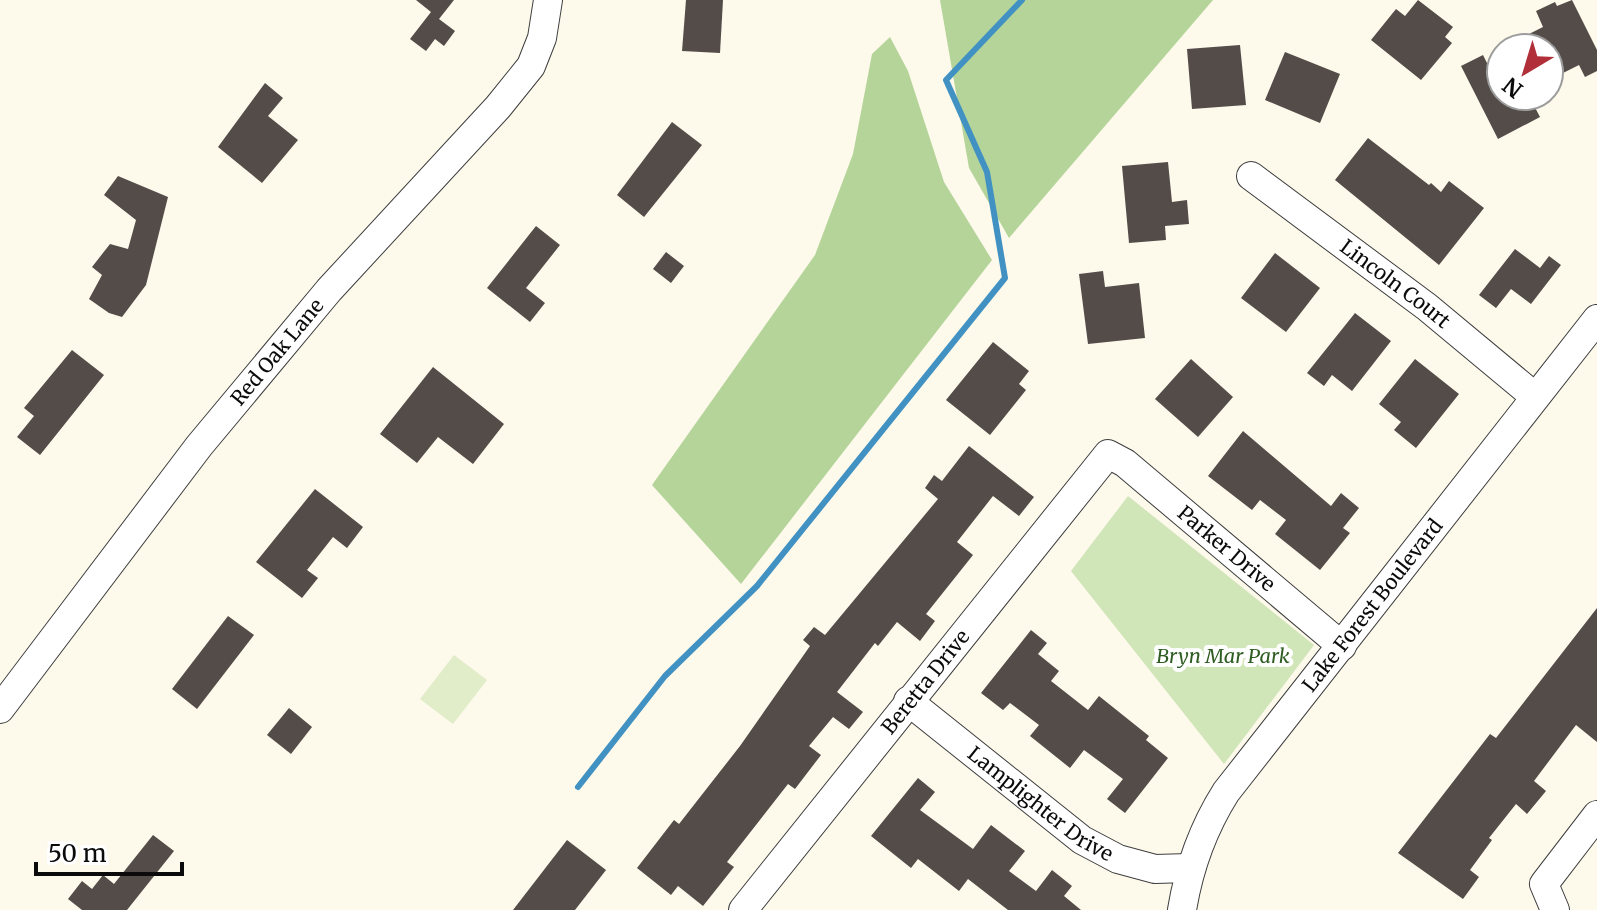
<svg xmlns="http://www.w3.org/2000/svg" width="1597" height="910" viewBox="0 0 1597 910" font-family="Merriweather,serif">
<rect width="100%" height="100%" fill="#fdf9eb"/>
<path fill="#d0e5b8" d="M1128,496L1314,645L1224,764L1071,571Z"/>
<g fill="#b5d499">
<path d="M940,0H1213L1009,238L969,168Z"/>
<path d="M890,37L908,71L944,182L992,260L741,584L652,485L815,255L853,154L872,54Z"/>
</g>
<path fill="#e1edc9" d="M454,655L487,680L453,724L420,699Z"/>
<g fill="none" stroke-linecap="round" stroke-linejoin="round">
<path stroke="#4192c2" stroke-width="6" d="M578,787L665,676L757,586L1005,278L987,172L946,80L1022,0"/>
</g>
<g fill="#534c49">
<path d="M416,0H454L439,19L455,31L444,46L435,39L426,51L410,39L431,12Z"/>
<path d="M686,0H723L720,53L682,51Z"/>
<path d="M1418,0L1453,27L1445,37L1452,43L1421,80L1371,40L1396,9L1405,16Z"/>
<path d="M1572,0L1597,50V71L1585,77L1579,65L1549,80V48H1534L1527,35L1543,27L1536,11L1555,2L1557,6Z"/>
<path d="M1240,45L1246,105L1192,109L1187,49Z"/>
<path d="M1285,52L1340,74L1320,123L1265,100Z"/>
<path d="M1483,55L1493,75L1501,71V96H1529L1540,117L1498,139L1461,66Z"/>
<path d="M265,83L283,98L268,116L298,140L262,183L218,147Z"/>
<path d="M672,122L702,145L644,217L617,195Z"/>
<path d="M1368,138L1429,185L1431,183L1441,192L1449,181L1484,208L1439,265L1335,180Z"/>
<path d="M1168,162L1172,202L1187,200L1189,224L1165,226L1166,240L1129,243L1122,166Z"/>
<path d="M118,176L168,197L146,285L122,317L109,313L89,299L102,275L92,267L110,244L128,249L136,220L104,195Z"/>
<path d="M536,226L560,245L526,288L545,303L530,322L487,288Z"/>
<path d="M1515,249L1540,268L1549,256L1561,265L1531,304L1511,289L1496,308L1479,295Z"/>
<path d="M666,252L684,266L671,283L653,269Z"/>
<path d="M1275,253L1320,288L1286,332L1241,298Z"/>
<path d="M1103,271L1105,287L1139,283L1145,338L1088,344L1079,274Z"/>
<path d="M1355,313L1391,341L1352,391L1332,375L1324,386L1307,373Z"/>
<path d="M993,342L1029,371L1019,384L1026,390L990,435L946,400Z"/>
<path d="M72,350L104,375L40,455L17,437L34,416L24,408Z"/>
<path d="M1191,359L1233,397L1198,437L1155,399Z"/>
<path d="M1415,359L1459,394L1416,448L1394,430L1401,422L1379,404Z"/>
<path d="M433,367L504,424L473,464L438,437L417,463L380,434Z"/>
<path d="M1243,431L1331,506L1341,493L1359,508L1343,528L1350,533L1320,570L1275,534L1286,520L1260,500L1252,510L1208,476Z"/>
<path d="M969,446L1034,497L1019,516L993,496L957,542L973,555L926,614L935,621L920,641L897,622L878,646L875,643L837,692L863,712L849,729L833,717L809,746L821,755L795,789L788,784L727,862L734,867L703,906L678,886L671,895L637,868L674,820L679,824L740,746L810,646L803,640L814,627L825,635L938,499L925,488L934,475L942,481Z"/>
<path d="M315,489L363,527L347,548L333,537L307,570L318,578L302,598L256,562Z"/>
<path d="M1597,608V742L1576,725L1534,781L1546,791L1527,814L1516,804L1489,838L1492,840L1470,870L1479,877L1463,899L1398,853L1490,734L1496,738Z"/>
<path d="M228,616L254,635L197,709L172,689Z"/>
<path d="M1031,630L1047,643L1038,654L1059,671L1051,681L1088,710L1099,696L1149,736L1146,740L1168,758L1125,813L1107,799L1123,779L1084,750L1070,768L1030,736L1039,725L1010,703L1003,710L981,693Z"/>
<path d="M289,708L312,727L291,754L267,735Z"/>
<path d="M918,778L935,792L920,810L973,849L991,825L1025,851L1009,871L1036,891L1052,870L1072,886L1064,896L1081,910H1008L968,879L959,891L918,859L911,868L871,836Z"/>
<path d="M153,835L174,851L127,910H82L68,899L82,881L92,889L103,875L114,884Z"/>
<path d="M567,840L606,870L575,910H513Z"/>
</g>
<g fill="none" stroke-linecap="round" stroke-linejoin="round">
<defs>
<g id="minor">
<path id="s1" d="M1251,176L1427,307L1534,396"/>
<path id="s2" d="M908,701L1082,840L1118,859L1155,869L1189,868"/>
<path id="s3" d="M0,709L199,446L329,290L498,107L531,66L542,38L548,0"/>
<path id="s4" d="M743,910L1108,454L1125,463L1342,646"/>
<path id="s5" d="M1182,910C1189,867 1202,830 1226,792L1597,319"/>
<path d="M1555,910L1544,884L1597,815"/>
</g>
</defs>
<use href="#minor" stroke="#3e3e3e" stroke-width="30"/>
<use href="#minor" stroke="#fff" stroke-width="28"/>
</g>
<g text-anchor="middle" stroke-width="8" stroke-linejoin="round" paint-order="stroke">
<g font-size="20" fill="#0b0b0b" stroke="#fff">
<text dy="7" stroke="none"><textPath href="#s1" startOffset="180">Lincoln Court</textPath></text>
<text dy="7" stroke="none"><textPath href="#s3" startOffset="452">Red Oak Lane</textPath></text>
<text dy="7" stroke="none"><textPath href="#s4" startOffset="736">Parker Drive</textPath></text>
<text dy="7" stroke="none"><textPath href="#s5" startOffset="364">Lake Forest Boulevard</textPath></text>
<text dy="7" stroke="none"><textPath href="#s4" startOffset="292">Beretta Drive</textPath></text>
<text dy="7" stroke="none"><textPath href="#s2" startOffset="168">Lamplighter Drive</textPath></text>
</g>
<g font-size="20" font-style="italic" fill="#2f5d22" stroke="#fff">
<text x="1223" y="663">Bryn Mar Park</text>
</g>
</g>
<g transform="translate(1525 72) rotate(218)"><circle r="38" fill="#ffffff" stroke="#9d9d9d" stroke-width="2"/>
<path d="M0-6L14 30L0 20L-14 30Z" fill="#b02f39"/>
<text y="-12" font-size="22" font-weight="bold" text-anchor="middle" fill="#0b0b0b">N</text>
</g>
<path d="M36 862v12h146v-12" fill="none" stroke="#0b0b0b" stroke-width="4"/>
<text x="48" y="862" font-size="24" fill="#0b0b0b" stroke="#ffffff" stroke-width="6" paint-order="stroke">50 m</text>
</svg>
